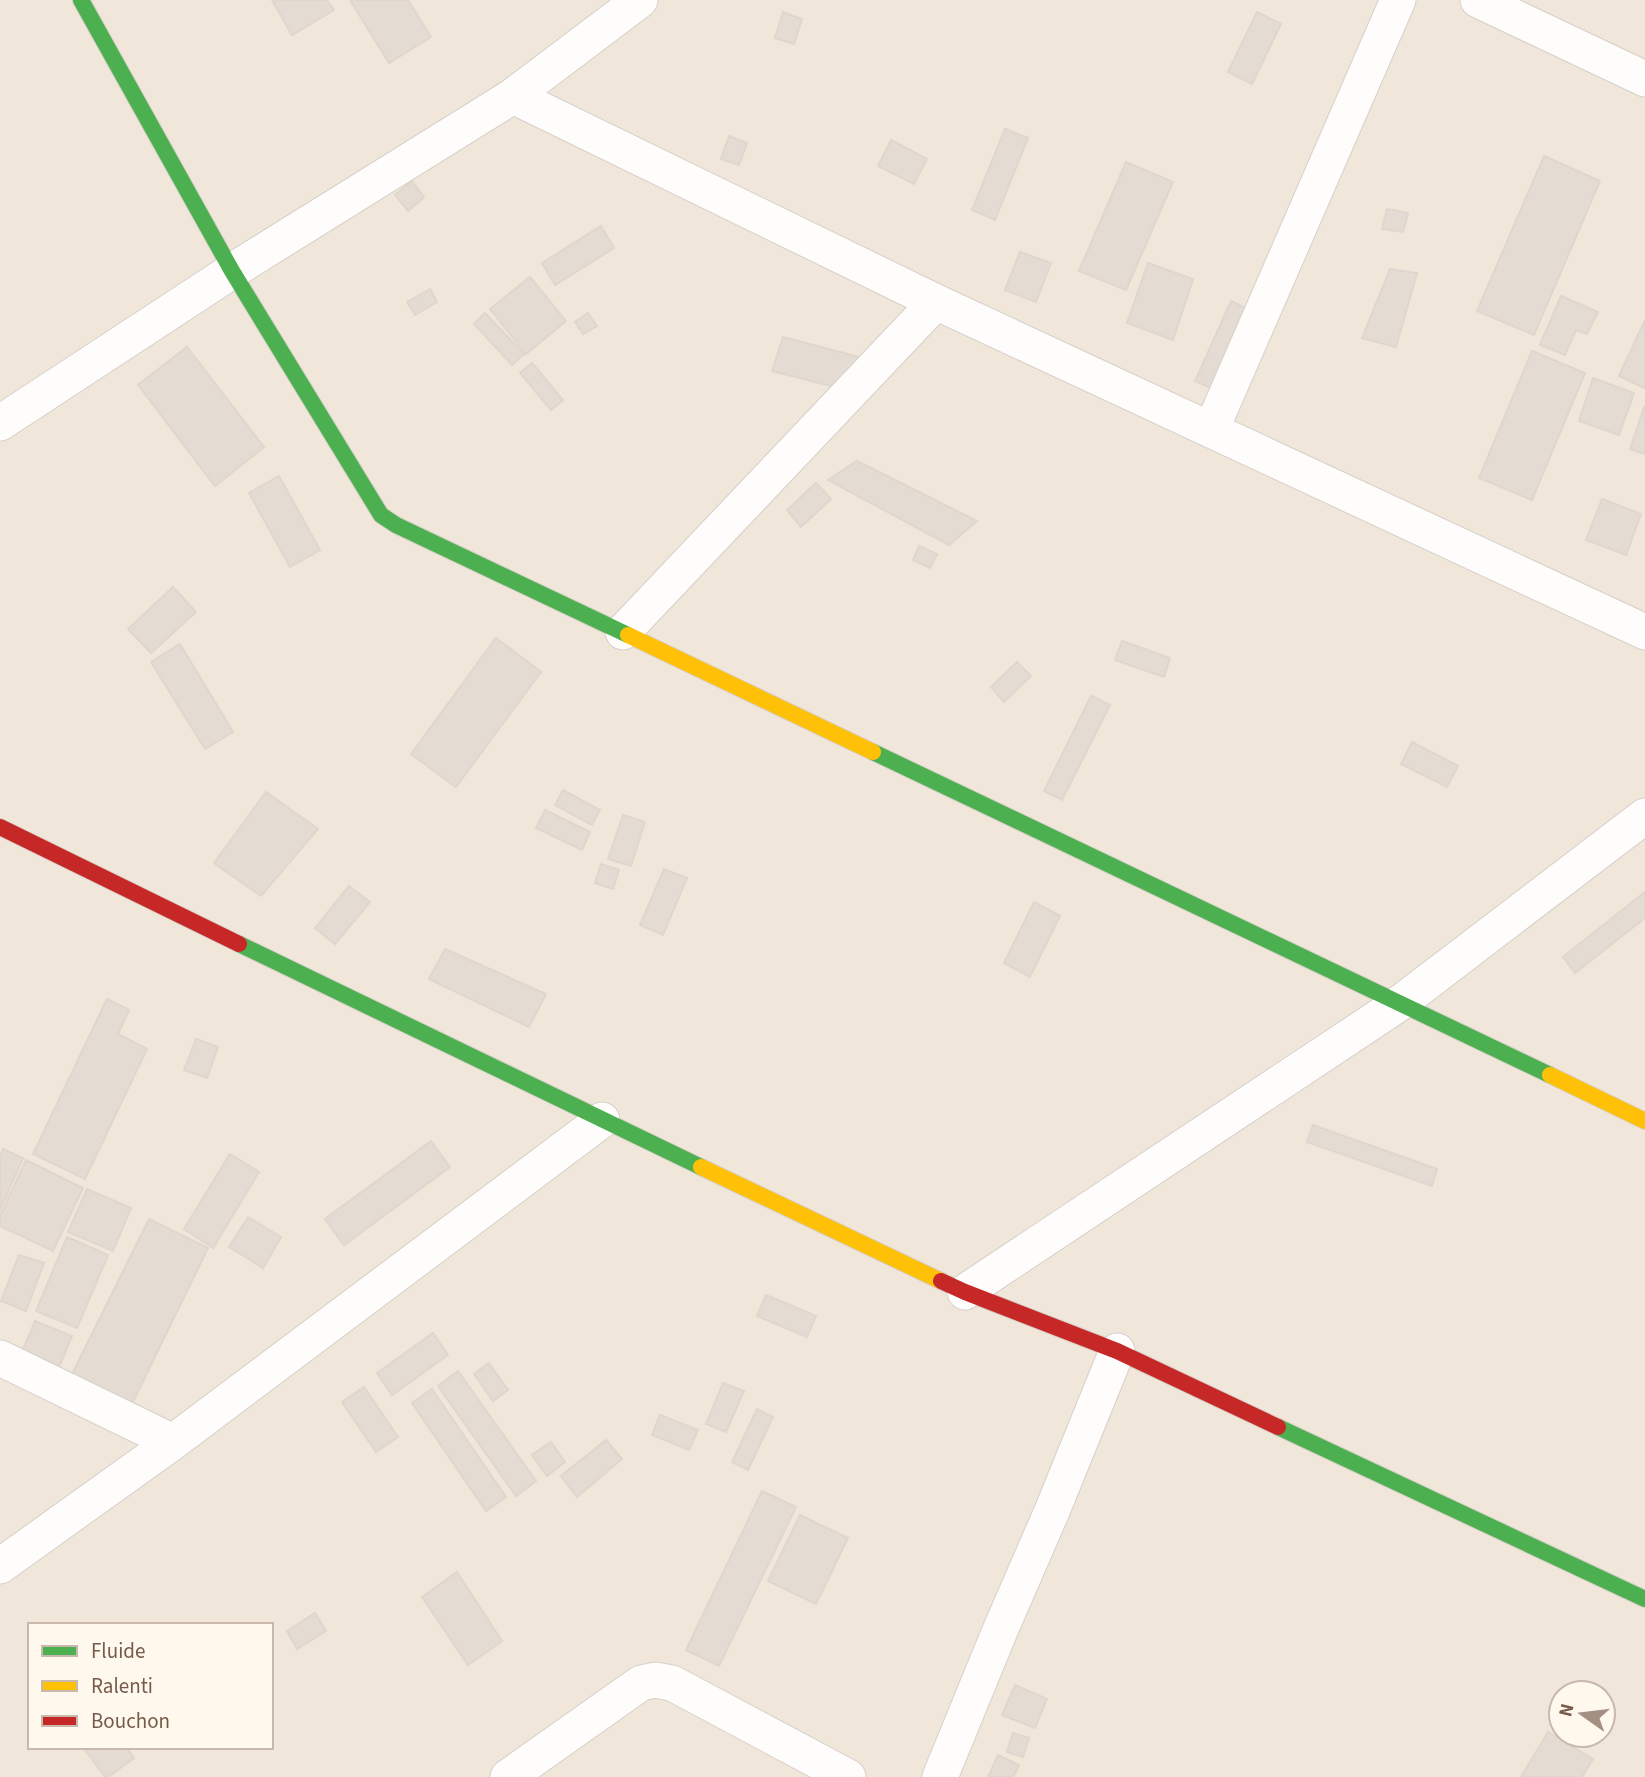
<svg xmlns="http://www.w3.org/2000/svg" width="1645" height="1777" viewBox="0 0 1645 1777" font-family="'Source Sans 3',sans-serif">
<rect width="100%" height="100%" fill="#f7f3ec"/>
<path fill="#f0e6d9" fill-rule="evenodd" d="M0,0H1645V1777H0ZM30,1625H271V1747H30ZM1561,1693H1603V1735H1561Z"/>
<g fill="#e4dcd3" stroke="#e0d6ce" stroke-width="2">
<path d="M272,0H327L334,10L292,35Z"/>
<path d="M350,0H408L431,37L389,63Z"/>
<path d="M783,12L802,19L794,44L775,38Z"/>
<path d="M1257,12L1281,24L1252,84L1228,72Z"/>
<path d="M1005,129L1028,138L995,220L972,210Z"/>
<path d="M729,136L747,143L739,165L721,159Z"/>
<path d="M891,140L927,159L914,184L878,166Z"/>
<path d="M1544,156L1600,181L1534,335L1477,311Z"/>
<path d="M1126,162L1173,182L1126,290L1079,271Z"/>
<path d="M412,181L424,197L408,211L395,195Z"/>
<path d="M1387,209L1408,213L1403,232L1382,229Z"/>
<path d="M601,226L614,248L555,285L542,263Z"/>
<path d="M1020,252L1051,263L1036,302L1005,290Z"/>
<path d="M1148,263L1193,279L1173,340L1127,323Z"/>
<path d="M1390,269L1417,273L1396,347L1362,338Z"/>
<path d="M530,277L566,321L526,354L490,309Z"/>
<path d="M430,289L437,302L415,315L407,302Z"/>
<path d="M1561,296L1598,312L1587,334L1576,330L1565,355L1540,345Z"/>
<path d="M1231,301L1253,312L1217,391L1195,381Z"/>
<path d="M485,313L524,354L512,365L474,324Z"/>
<path d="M588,313L597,326L583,334L575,322Z"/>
<path d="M1645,320V386L1644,388L1619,376Z"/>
<path d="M783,337L859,357L847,390L772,371Z"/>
<path d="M187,347L264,447L215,486L138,385Z"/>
<path d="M1532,351L1585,373L1532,500L1479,478Z"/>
<path d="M532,363L563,400L551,410L520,373Z"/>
<path d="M1593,378L1634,393L1619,435L1579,421Z"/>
<path d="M1644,407L1645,408V454L1630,449Z"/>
<path d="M857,461L977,521L949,545L828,480Z"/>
<path d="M279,476L320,550L290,567L249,493Z"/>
<path d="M816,483L831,499L801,527L787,510Z"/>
<path d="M1602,499L1641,514L1626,555L1586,540Z"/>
<path d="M919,546L937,554L930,568L913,560Z"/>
<path d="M173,587L196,612L151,653L128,629Z"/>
<path d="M496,638L541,672L456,787L411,754Z"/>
<path d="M1122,641L1170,658L1164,677L1115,660Z"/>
<path d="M180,644L233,732L205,749L151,662Z"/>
<path d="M1017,662L1031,676L1004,702L991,687Z"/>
<path d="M1091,696L1110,705L1062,800L1044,791Z"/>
<path d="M1412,742L1458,766L1447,787L1401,764Z"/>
<path d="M563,790L600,810L592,825L555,805Z"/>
<path d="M266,792L318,829L261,896L214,863Z"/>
<path d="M545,810L590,832L582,850L536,828Z"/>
<path d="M623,815L645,822L631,866L608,859Z"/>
<path d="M601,864L619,870L613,889L595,883Z"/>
<path d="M664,869L687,878L663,935L640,925Z"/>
<path d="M349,886L370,902L335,944L315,928Z"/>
<path d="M1645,892V918L1575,973L1563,957Z"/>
<path d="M1034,902L1060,916L1030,977L1004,963Z"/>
<path d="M445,949L546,994L529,1027L429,979Z"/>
<path d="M107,999L129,1010L118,1034L147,1049L85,1179L33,1154Z"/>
<path d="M196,1039L218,1047L207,1078L184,1070Z"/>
<path d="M1313,1125L1437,1169L1432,1186L1307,1142Z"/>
<path d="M431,1141L450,1167L344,1245L325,1219Z"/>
<path d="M3,1149L23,1158L0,1210V1156Z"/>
<path d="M230,1154L259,1172L213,1248L184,1229Z"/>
<path d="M26,1160L83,1188L53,1251L0,1226V1216Z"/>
<path d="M87,1189L131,1208L113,1251L68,1232Z"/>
<path d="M248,1217L281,1237L263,1268L229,1247Z"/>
<path d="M149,1219L208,1248L130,1408L70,1378Z"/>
<path d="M67,1237L108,1255L77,1328L36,1311Z"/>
<path d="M19,1255L44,1263L26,1311L1,1301Z"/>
<path d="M766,1295L816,1316L807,1337L757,1316Z"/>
<path d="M35,1321L72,1336L56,1374L19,1359Z"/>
<path d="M433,1333L448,1355L392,1395L377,1373Z"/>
<path d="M489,1363L508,1390L493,1401L474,1374Z"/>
<path d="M458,1371L536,1481L516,1496L438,1386Z"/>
<path d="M723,1383L744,1391L726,1432L706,1424Z"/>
<path d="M364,1387L398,1437L376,1452L342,1402Z"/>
<path d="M432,1389L506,1497L486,1511L412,1403Z"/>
<path d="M757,1409L773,1417L748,1470L732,1462Z"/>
<path d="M660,1415L698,1430L689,1450L652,1435Z"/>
<path d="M606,1440L622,1459L577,1497L561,1476Z"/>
<path d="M551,1442L565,1462L547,1476L532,1455Z"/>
<path d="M762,1491L796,1507L719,1666L686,1650Z"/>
<path d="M800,1515L848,1538L816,1604L768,1581Z"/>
<path d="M457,1572L502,1641L468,1665L422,1597Z"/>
<path d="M315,1613L326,1631L297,1649L287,1631Z"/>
<path d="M1015,1685L1047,1699L1035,1728L1002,1715Z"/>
<path d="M1548,1732L1593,1759L1582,1777H1521Z"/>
<path d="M1013,1733L1029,1738L1023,1757L1007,1752Z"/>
<path d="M83,1747H126L134,1758L108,1777H105Z"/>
<path d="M998,1755L1019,1765L1013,1777H988Z"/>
</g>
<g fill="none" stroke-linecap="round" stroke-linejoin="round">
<defs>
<g id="street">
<path d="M1478,0L1645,79"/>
<path d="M513,96L936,302L1645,632"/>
<path d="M0,423L232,271L513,96L640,0"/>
<path d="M1211,430L1398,0"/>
<path d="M623,632L936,302"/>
<path d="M965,1292L1400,1003L1645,816"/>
<path d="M0,1358L173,1442"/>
<path d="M0,1566L173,1442L602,1120"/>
<path d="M508,1777L641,1683L655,1680L672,1683L848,1777"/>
<path d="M940,1777L999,1633L1052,1511L1117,1351"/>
</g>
<g id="fast">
<path d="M81,0L232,271L381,515L396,525L628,635"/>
<path d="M873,752L1550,1075"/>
<path d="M239,944L701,1167"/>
<path d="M1278,1427L1645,1599"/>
</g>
<g id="slow">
<path d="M628,635L873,752"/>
<path d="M1550,1075L1645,1121"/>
<path d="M701,1167L941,1281"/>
</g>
<g id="jam">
<path d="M0,827L239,944"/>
<path d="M941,1281L965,1292L1117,1351L1278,1427"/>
</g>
</defs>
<use href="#street" stroke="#d6d0ca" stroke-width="37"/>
<use href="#fast" stroke="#d7cfc8" stroke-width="18"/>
<use href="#slow" stroke="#d7cfc8" stroke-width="18"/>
<use href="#jam" stroke="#d7cfc8" stroke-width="18"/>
<use href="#street" stroke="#fefdfc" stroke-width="35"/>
<use href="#fast" stroke="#4caf50" stroke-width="16"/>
<use href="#slow" stroke="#ffc107" stroke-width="16"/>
<use href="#jam" stroke="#c62828" stroke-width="16"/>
</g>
<rect x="28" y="1623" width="245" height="126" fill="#fff8ed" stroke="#c8b9ac" stroke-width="2"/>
<rect x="42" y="1646" width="35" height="10" fill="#4caf50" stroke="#c8b9ac" stroke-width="2"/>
<text x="91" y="1658" font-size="21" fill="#765b4b">Fluide</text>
<rect x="42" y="1681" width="35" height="10" fill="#ffc107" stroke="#c8b9ac" stroke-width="2"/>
<text x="91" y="1693" font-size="21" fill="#765b4b">Ralenti</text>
<rect x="42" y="1716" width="35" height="10" fill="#c62828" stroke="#c8b9ac" stroke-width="2"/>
<text x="91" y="1728" font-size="21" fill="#765b4b">Bouchon</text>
<g transform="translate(1582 1714) rotate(284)"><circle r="33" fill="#fff8ed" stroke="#c8b9ac" stroke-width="2"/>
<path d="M0-5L12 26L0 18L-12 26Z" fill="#a39083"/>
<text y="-10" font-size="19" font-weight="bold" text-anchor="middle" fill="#765b4b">N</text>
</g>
</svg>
